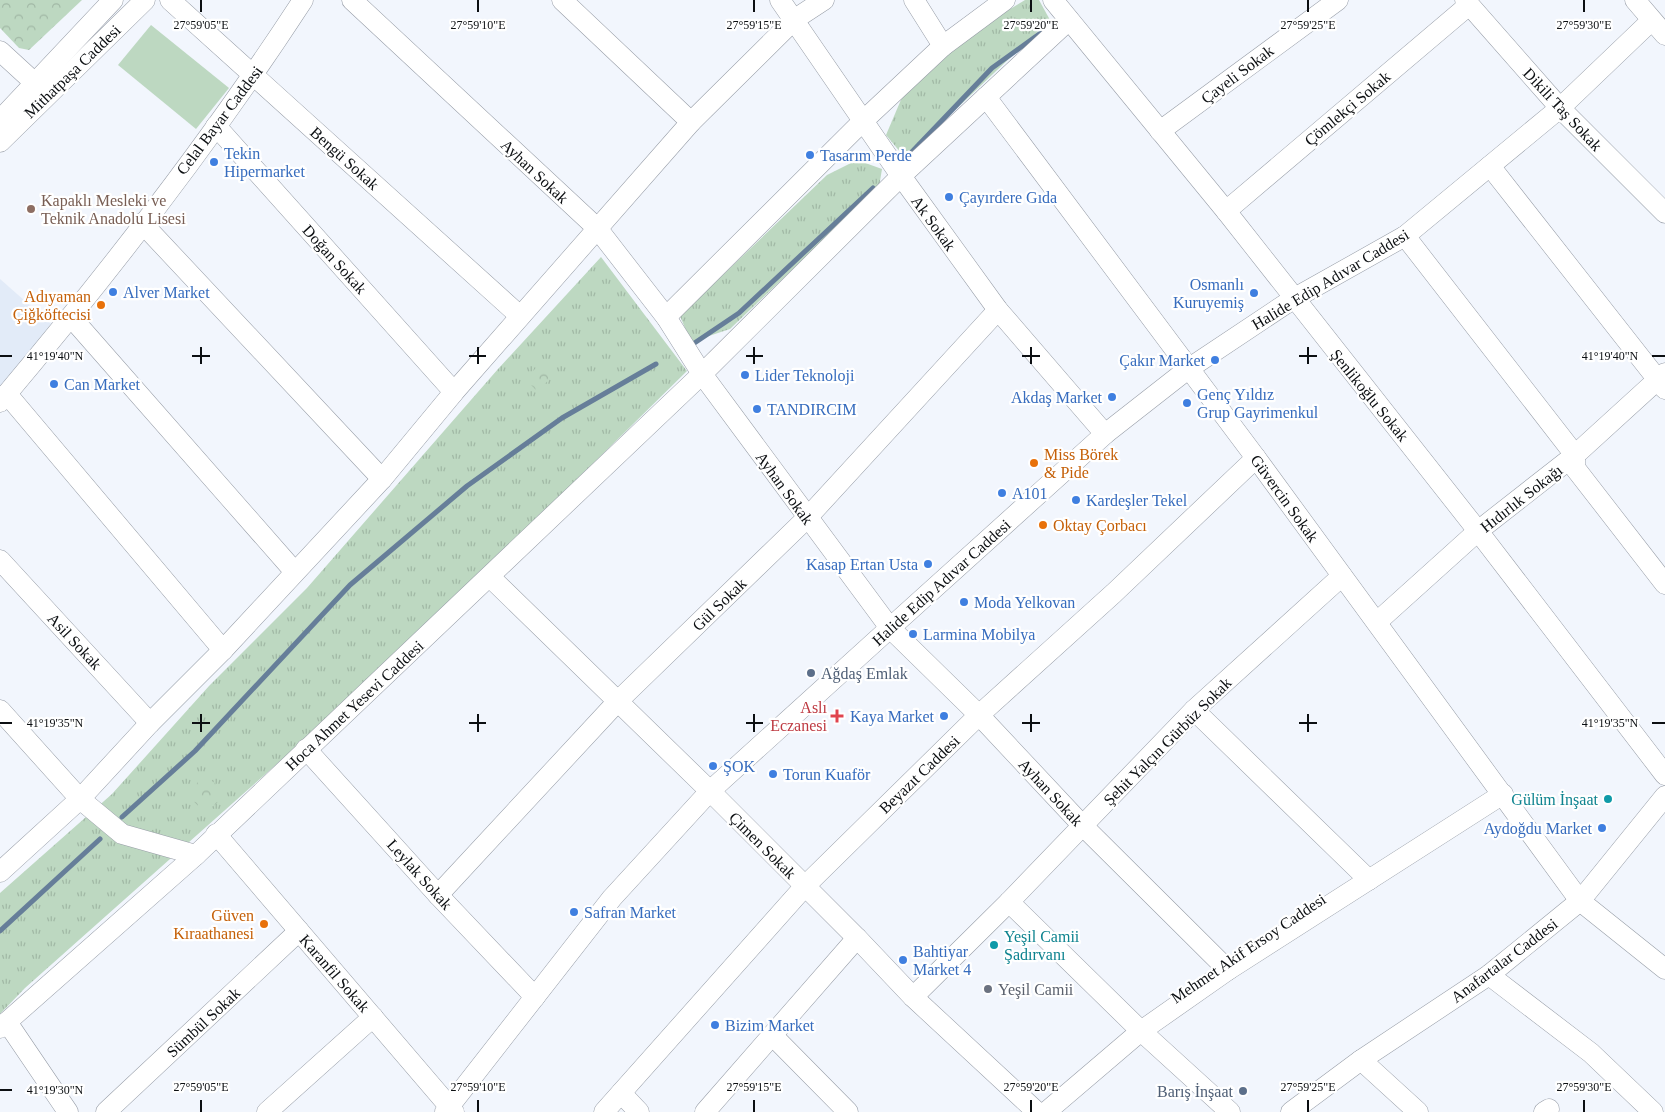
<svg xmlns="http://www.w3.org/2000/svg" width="1665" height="1112" viewBox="0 0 1665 1112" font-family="Georgia,serif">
<defs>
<pattern id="grass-tufts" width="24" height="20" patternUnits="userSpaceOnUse" patternTransform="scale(1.25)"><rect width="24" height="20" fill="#bdd8c1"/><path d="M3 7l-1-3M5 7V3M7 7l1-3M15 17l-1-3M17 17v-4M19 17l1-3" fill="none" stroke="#a1b8a5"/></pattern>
<pattern id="forest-crowns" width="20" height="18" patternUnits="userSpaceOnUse" patternTransform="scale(1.25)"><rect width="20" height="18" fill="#bdd8c1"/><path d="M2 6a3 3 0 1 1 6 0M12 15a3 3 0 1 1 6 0" fill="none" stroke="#a1b8a5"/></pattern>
</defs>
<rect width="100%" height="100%" fill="#f2f6fd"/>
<path fill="#e2ebf8" d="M0,279L51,324L0,388Z"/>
<g fill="url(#grass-tufts)">
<path d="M1025,0H1039L1050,20L914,149L901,153L886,135L903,95L955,43Z"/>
<path d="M857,160L882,169L879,187L730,329L691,342L680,316L827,175Z"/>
<path d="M601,257L687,371L559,497L287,755L25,988L0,1014V893L112,794L209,686L307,588L498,369Z"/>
</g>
<g fill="url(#forest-crowns)">
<path d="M0,0H82L29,50L19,48L0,28Z"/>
<path d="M540,364L552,377L537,391L525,379Z"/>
<circle cx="206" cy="794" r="14"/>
</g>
<path fill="#bdd8c1" d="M151,25L229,88L196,129L118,65Z"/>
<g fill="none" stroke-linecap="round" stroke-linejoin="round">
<g stroke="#667e99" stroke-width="5">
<path d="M907,157L992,68L1042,32"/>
<path d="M690,346L739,313L873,188"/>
<path d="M122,817L195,751L350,585L467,486L562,418L656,364"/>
<path d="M0,931L100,839"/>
</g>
<defs>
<g id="minor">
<path d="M170,0L520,316"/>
<path d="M352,0L597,228L666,317L702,374L890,628L979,715L1082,825L1228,970"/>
<path d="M562,0L691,122"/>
<path d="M780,0L901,176L998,310L1105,434"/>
<path d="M914,0L943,46"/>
<path d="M1053,0L1226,211L1478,531L1665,775"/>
<path d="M1465,0L1560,108L1665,213"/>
<path d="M1635,0L1665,35"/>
<path d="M0,51L36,84"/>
<path d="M986,97L1256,458L1580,901L1665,969"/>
<path d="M0,120L113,0"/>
<path d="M216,126L454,392"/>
<path d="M1160,131L1338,0"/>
<path d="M0,142L145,0"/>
<path d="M1490,166L1665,389"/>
<path d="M1226,211L1469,5"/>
<path d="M142,223L382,479"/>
<path d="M1405,236L1575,455V468L1665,584"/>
<path d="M71,317L294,571"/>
<path d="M666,317L863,121L943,46L1005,0"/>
<path d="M7,394L223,650"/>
<path d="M0,402C108,274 212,140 303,0"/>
<path d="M0,560L150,723"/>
<path d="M490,577L710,791L857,938L913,997L1037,1112"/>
<path d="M1377,622L1478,531L1575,455L1665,373"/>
<path d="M0,710L80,799L122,834L196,855"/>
<path d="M1194,710L1369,880"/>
<path d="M306,749L438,895L535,997"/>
<path d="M216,834L454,1112"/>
<path d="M0,872L80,799L150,723L223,650L382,479L454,392L691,122L795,19L824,0"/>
<path d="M438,895L618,701L807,518L998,310"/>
<path d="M1009,902L1141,1031L1230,1112"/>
<path d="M1489,975L1591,1053L1653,1112"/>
<path d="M913,997L1009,902L1194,710L1342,576"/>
<path d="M7,1022L68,1112"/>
<path d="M0,1028L196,855L702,374L901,176L1069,20"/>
<path d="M772,1035L848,1112"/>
<path d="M1361,1060L1418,1112"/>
<path d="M621,1093L639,1112"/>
<path d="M106,1112L299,931"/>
<path d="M267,1112L373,1017"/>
<path d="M445,1112L612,898L710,791L890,628L1105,434L1188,369L1293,299L1405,236L1560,108L1651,21"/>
<path d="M604,1112L805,886L979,715L1114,593L1256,458"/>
<path d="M705,1112L857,938"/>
<path d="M1046,1112L1141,1031L1228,970L1503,794"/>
<path d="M1291,1112L1361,1060L1489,975L1580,901L1665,796"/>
<path d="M1544,1112L1549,1109"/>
</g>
</defs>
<use href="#minor" stroke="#979da7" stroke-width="21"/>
<use href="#minor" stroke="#fff" stroke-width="20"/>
</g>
<path fill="none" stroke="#0c0f12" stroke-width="2" d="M201,0V12M478,0V12M754,0V12M1031,0V12M1308,0V12M1584,0V12M201,347V364M478,347V364M754,347V364M1031,347V364M1308,347V364M0,356H12M192,356H210M469,356H486M746,356H763M1022,356H1040M1299,356H1317M1652,356H1665M201,714V732M478,714V732M754,714V732M1031,714V732M1308,714V732M0,723H12M192,723H210M469,723H486M746,723H763M1022,723H1040M1299,723H1317M1652,723H1665M0,1090H12M201,1100V1112M478,1100V1112M754,1100V1112M1031,1100V1112M1308,1100V1112M1584,1100V1112"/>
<g fill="#3f7fe0" stroke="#fff" stroke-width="2">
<circle cx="810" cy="155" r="5"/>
<circle cx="214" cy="162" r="5"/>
<circle cx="949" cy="197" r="5"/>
<circle cx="113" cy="292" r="5"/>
<circle cx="1254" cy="293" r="5"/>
<circle cx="1215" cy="360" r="5"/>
<circle cx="745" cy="375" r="5"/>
<circle cx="54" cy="384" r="5"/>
<circle cx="1112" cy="397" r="5"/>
<circle cx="1187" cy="403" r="5"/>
<circle cx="757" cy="409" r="5"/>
<circle cx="1002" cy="493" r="5"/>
<circle cx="1076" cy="500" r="5"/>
<circle cx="928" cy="564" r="5"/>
<circle cx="964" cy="602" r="5"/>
<circle cx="913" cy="634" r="5"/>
<circle cx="944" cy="716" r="5"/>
<circle cx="713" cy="766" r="5"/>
<circle cx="773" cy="774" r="5"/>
<circle cx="1602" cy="828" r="5"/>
<circle cx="574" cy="912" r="5"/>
<circle cx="903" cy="960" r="5"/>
<circle cx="715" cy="1025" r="5"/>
</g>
<circle fill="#8d6e63" stroke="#fff" stroke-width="2" cx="31" cy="209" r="5"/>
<g fill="#e8710a" stroke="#fff" stroke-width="2">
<circle cx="101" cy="305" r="5"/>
<circle cx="1034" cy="463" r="5"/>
<circle cx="1043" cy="525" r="5"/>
<circle cx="264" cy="924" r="5"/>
</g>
<g fill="#5c6f8a" stroke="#fff" stroke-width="2">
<circle cx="811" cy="673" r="5"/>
<circle cx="1243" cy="1091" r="5"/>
</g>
<path fill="#e0444e" stroke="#fff" stroke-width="2" d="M834.5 708.5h5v5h5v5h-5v5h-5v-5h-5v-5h5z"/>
<g fill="#0f9aa8" stroke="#fff" stroke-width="2">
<circle cx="1608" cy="799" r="5"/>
<circle cx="994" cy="945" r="5"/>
</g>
<circle fill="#6b7280" stroke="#fff" stroke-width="2" cx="988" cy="989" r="5"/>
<g text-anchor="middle" stroke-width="4.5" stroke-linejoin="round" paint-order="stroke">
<g font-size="16" fill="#0c0f12" stroke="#fff">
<text transform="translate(72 71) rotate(-44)" y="6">Mithatpaşa Caddesi</text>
<text transform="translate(1237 74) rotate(-37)" y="6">Çayeli Sokak</text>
<text transform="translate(1347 108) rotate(-40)" y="6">Çömlekçi Sokak</text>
<text transform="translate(1563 109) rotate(47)" y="6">Dikili Taş Sokak</text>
<text transform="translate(219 120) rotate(-53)" y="6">Celal Bayar Caddesi</text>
<text transform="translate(345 158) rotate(42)" y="6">Bengü Sokak</text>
<text transform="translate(535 171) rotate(43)" y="6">Ayhan Sokak</text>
<text transform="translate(934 223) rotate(54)" y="6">Ak Sokak</text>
<text transform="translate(335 259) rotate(48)" y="6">Doğan Sokak</text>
<text transform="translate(1330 279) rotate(-31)" y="6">Halide Edip Adıvar Caddesi</text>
<text transform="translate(1370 395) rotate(51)" y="6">Şenlikoğlu Sokak</text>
<text transform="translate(785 488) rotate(54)" y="6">Ayhan Sokak</text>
<text transform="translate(1285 498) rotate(54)" y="6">Güvercin Sokak</text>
<text transform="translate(1521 498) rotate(-38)" y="6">Hıdırlık Sokağı</text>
<text transform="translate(941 582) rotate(-42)" y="6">Halide Edip Adıvar Caddesi</text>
<text transform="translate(719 604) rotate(-44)" y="6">Gül Sokak</text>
<text transform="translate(75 641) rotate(47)" y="6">Asil Sokak</text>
<text transform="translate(354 705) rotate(-43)" y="6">Hoca Ahmet Yesevi Caddesi</text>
<text transform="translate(1167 741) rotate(-45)" y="6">Şehit Yalçın Gürbüz Sokak</text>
<text transform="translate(919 774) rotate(-44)" y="6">Beyazıt Caddesi</text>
<text transform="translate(1051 792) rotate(47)" y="6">Ayhan Sokak</text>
<text transform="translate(763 845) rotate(45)" y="6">Çimen Sokak</text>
<text transform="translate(420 874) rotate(48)" y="6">Leylak Sokak</text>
<text transform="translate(1248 948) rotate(-34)" y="6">Mehmet Akif Ersoy Caddesi</text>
<text transform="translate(1504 960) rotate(-37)" y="6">Anafartalar Caddesi</text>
<text transform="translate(335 973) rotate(49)" y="6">Karanfil Sokak</text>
<text transform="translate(203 1022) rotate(-43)" y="6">Sümbül Sokak</text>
</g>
<g font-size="16" fill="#366cbe" stroke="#fff" text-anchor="start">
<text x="224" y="159">Tekin<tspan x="224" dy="18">Hipermarket</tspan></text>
<text x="820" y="161">Tasarım Perde</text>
<text x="959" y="203">Çayırdere Gıda</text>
<text x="1244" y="290" text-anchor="end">Osmanlı<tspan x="1244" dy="18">Kuruyemiş</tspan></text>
<text x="123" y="298">Alver Market</text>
<text x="1205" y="366" text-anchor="end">Çakır Market</text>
<text x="755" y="381">Lider Teknoloji</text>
<text x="64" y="390">Can Market</text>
<text x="1197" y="400">Genç Yıldız<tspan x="1197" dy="18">Grup Gayrimenkul</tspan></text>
<text x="1102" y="403" text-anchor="end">Akdaş Market</text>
<text x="767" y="415">TANDIRCIM</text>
<text x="1012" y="499">A101</text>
<text x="1086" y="506">Kardeşler Tekel</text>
<text x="918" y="570" text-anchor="end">Kasap Ertan Usta</text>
<text x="974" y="608">Moda Yelkovan</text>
<text x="923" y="640">Larmina Mobilya</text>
<text x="934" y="722" text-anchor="end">Kaya Market</text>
<text x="723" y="772">ŞOK</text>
<text x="783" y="780">Torun Kuaför</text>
<text x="1592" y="834" text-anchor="end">Aydoğdu Market</text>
<text x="584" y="918">Safran Market</text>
<text x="913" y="957">Bahtiyar<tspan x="913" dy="18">Market 4</tspan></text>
<text x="725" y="1031">Bizim Market</text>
</g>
<g font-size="16" fill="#785e54" stroke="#fff" text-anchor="start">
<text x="41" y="206">Kapaklı Mesleki ve<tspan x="41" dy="18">Teknik Anadolu Lisesi</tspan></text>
</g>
<g font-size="16" fill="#c56008" stroke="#fff" text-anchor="end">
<text x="91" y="302">Adıyaman<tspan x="91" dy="18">Çiğköftecisi</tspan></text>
<text x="1044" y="460" text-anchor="start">Miss Börek<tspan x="1044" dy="18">&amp; Pide</tspan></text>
<text x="1053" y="531" text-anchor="start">Oktay Çorbacı</text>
<text x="254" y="921">Güven<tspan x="254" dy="18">Kıraathanesi</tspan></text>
</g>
<g font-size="16" fill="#4e5e75" stroke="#fff" text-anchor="start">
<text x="821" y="679">Ağdaş Emlak</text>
<text x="1233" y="1097" text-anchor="end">Barış İnşaat</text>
</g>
<g font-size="16" fill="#be3a42" stroke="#fff" text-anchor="end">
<text x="827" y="713">Aslı<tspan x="827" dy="18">Eczanesi</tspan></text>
</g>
<g font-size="16" fill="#0d838f" stroke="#fff" text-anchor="end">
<text x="1598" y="805">Gülüm İnşaat</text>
<text x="1004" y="942" text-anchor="start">Yeşil Camii<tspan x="1004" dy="18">Şadırvanı</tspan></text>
</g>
<g font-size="16" fill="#5b616d" stroke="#fff" text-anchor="start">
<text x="998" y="995">Yeşil Camii</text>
</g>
</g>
<g font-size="12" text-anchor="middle" fill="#0c0f12" stroke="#fff" stroke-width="4.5" stroke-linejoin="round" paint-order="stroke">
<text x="201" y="29">27°59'05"E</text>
<text x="478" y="29">27°59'10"E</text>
<text x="754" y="29">27°59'15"E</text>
<text x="1031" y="29">27°59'20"E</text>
<text x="1308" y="29">27°59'25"E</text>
<text x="1584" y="29">27°59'30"E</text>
<text x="55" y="360">41°19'40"N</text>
<text x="1610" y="360">41°19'40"N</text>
<text x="55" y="727">41°19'35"N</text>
<text x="1610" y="727">41°19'35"N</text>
<text x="201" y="1091">27°59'05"E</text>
<text x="478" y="1091">27°59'10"E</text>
<text x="754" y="1091">27°59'15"E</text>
<text x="1031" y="1091">27°59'20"E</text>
<text x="1308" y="1091">27°59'25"E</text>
<text x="1584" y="1091">27°59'30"E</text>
<text x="55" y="1094">41°19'30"N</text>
</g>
</svg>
